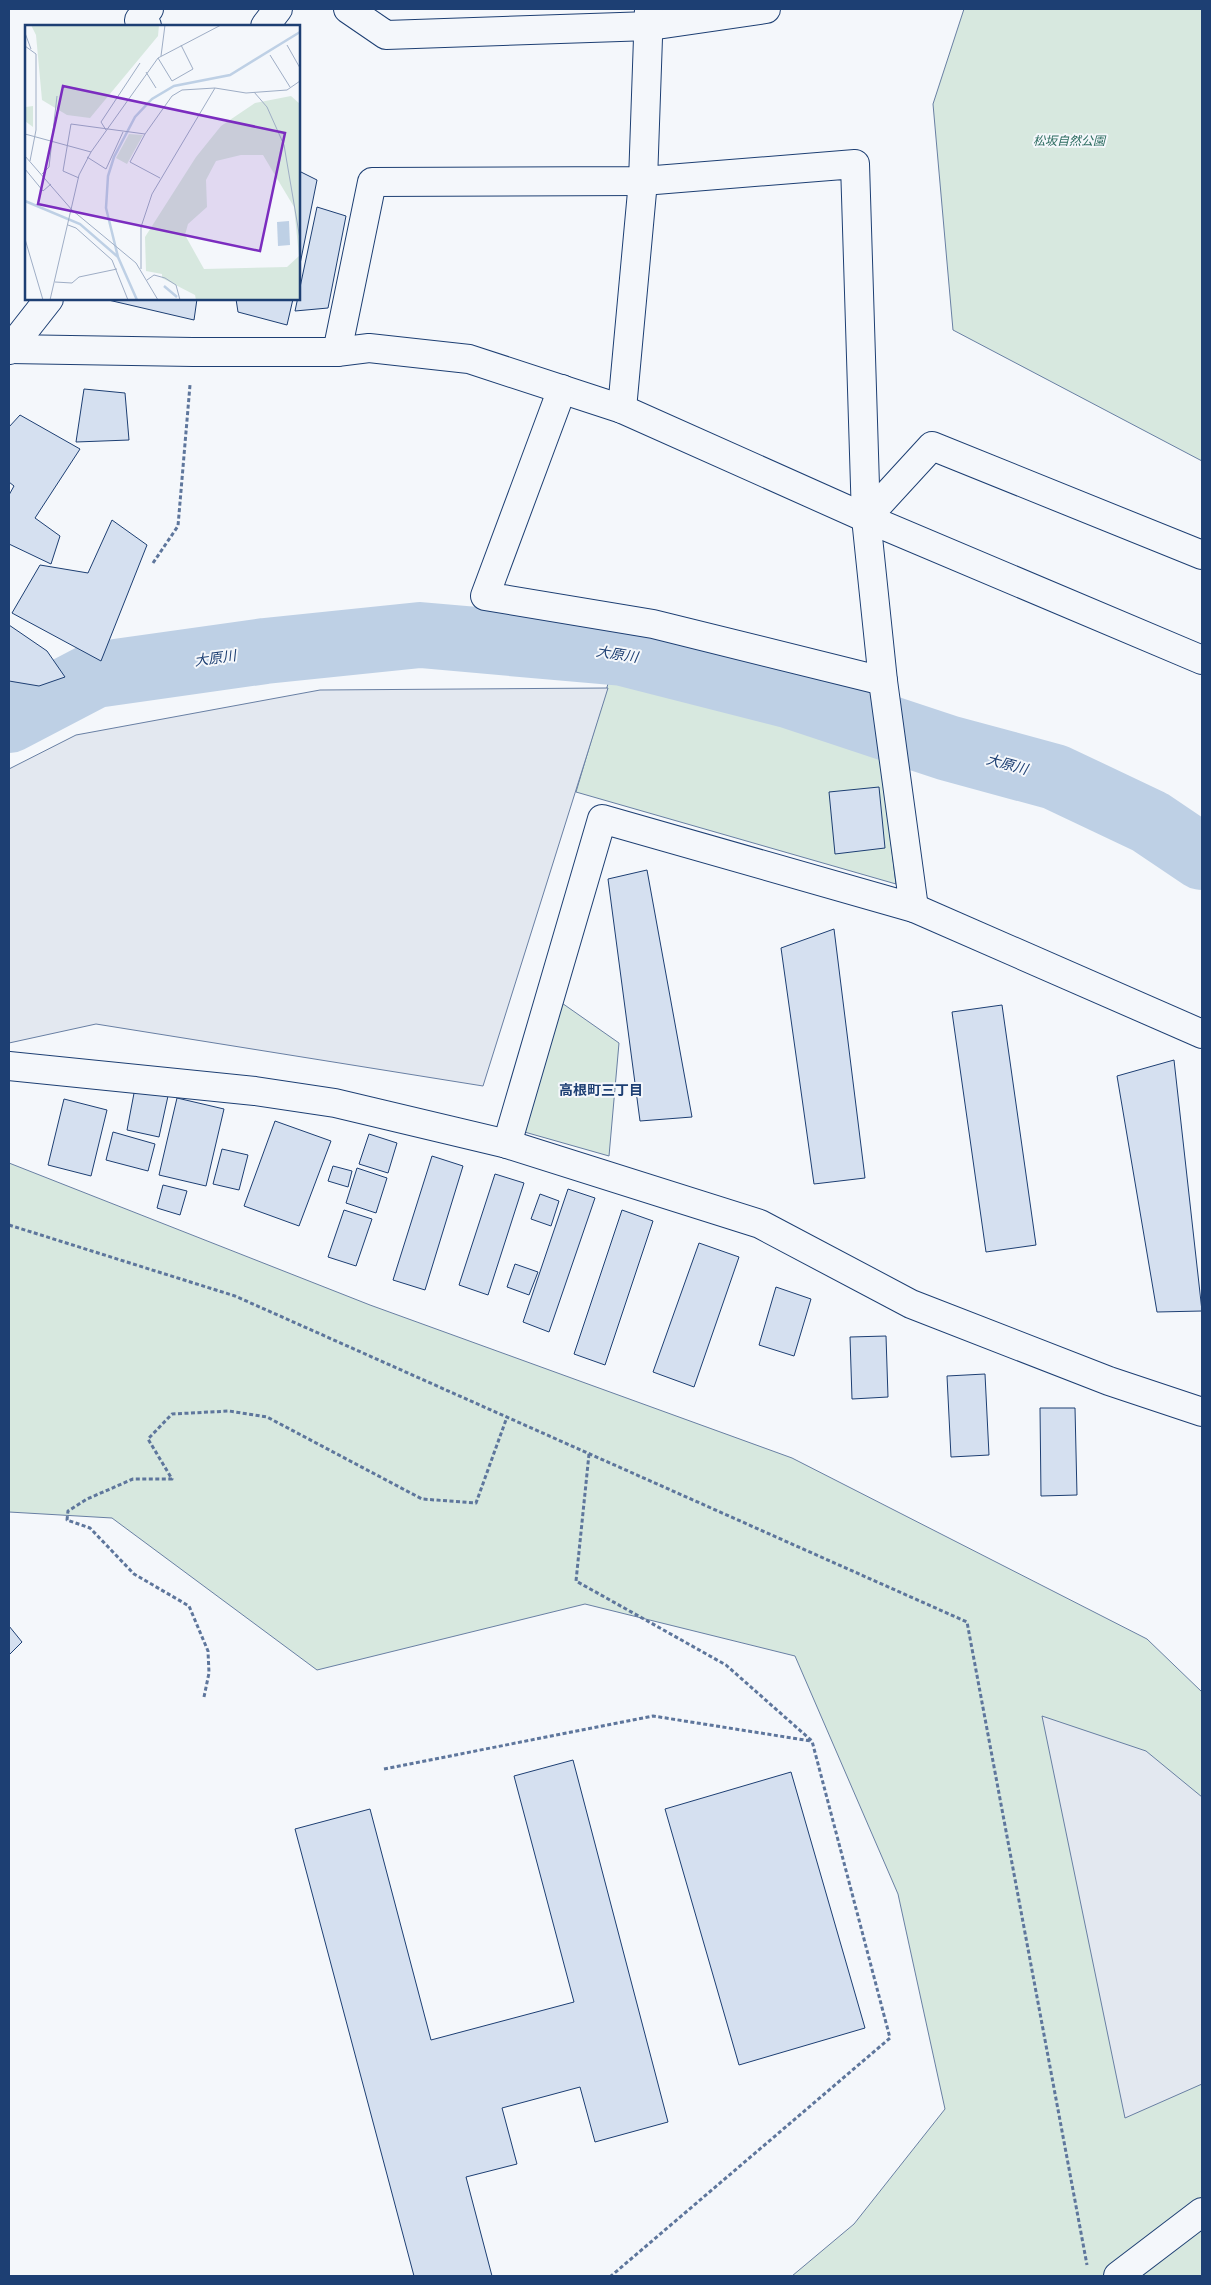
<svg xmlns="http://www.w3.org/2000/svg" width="1211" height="2285" viewBox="0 0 1211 2285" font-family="Lora,'Noto Sans JP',serif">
<rect width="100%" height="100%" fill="#f4f7fb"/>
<g fill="#d7e8df" stroke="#687fa3">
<path d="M964,9H1202V461L953,330L933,104Z"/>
<path d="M610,677L879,744L896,884L576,792Z"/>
<path d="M559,1001L619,1043L609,1156L521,1131Z"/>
<path d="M9,1163L370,1305L792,1458L1147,1639L1202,1692V2276H792L854,2224L945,2109L898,1894L795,1656L585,1604L317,1670L112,1518L9,1512Z"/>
</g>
<g fill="#e3e8f0" stroke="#687fa3">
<path d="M608,688L483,1086L96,1024L9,1043V769L76,735L320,690Z"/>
<path d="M1042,1716L1146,1751L1202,1797V2084L1125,2118Z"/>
</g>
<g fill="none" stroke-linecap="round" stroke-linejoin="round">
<path stroke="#bed0e5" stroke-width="66" d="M9,720L95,675L265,651L420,635L623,653L788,695L948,748L1055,777L1150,822L1202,857"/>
</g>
<g fill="#d5e0f0" stroke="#1d3f73">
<path d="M299,171L317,180L299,269Z"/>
<path d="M317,207L346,216L328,308L295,311Z"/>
<path d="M104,299H197L194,320Z"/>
<path d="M236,299H293L287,325L238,312Z"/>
<path d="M84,389L125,393L129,440L76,442Z"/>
<path d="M20,415L80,449L35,518L60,536L51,564L9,544V495L14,486L9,482V427Z"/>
<path d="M112,520L147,545L101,661L12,613L40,565L88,573Z"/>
<path d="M9,625L47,651L65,677L39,686L9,681Z"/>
<path d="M879,787L885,848L835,854L829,792Z"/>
<path d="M647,870L692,1117L640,1121L608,879Z"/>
<path d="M834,929L865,1178L814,1184L781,948Z"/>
<path d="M1002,1005L1036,1245L986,1252L952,1012Z"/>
<path d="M1174,1060L1202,1311L1157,1312L1117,1076Z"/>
<path d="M135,1088L168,1096L159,1137L127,1130Z"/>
<path d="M177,1098L224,1109L206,1186L159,1175Z"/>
<path d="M64,1099L107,1110L91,1176L48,1165Z"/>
<path d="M275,1121L331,1141L299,1226L244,1206Z"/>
<path d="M113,1132L155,1144L148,1171L106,1160Z"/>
<path d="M369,1134L397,1143L388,1173L359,1164Z"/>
<path d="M222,1149L248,1155L239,1190L213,1184Z"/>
<path d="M432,1156L463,1166L425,1290L393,1280Z"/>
<path d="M333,1166L352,1171L348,1187L328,1181Z"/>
<path d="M357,1168L387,1178L376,1213L346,1203Z"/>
<path d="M495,1174L524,1183L488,1295L459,1285Z"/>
<path d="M163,1185L187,1191L180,1215L157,1208Z"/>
<path d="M568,1189L595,1198L549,1332L523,1322Z"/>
<path d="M540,1194L559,1201L551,1226L531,1219Z"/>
<path d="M344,1210L372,1219L356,1266L328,1257Z"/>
<path d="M622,1210L653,1221L605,1365L574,1354Z"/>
<path d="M699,1243L739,1257L694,1387L653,1372Z"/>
<path d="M515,1264L538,1272L529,1295L507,1287Z"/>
<path d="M776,1287L811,1299L794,1356L759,1345Z"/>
<path d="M886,1336L888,1397L852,1399L850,1337Z"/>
<path d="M985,1374L989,1455L951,1457L947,1376Z"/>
<path d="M1040,1408H1075L1077,1495L1041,1496Z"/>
<path d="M9,1626L22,1642L9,1655Z"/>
<path d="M573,1760L668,2122L595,2142L580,2087L502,2108L517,2164L466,2177L492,2276H414L295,1829L370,1809L431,2040L574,2002L514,1776Z"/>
<path d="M791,1772L865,2028L739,2065L665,1809Z"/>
</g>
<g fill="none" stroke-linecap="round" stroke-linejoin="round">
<defs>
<g id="street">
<path d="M348,9L386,35L650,26L766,9"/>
<path d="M147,26L139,20L149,9"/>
<path d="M9,349L193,352H337L369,348L469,359L622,409L866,518L1202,660"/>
<path d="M337,352L372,182L643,181L855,164L866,518L883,681L914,908L602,819L507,1144"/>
<path d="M562,389L485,596L653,624L883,681"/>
<path d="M622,409L643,181L649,9"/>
<path d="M866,518L932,446L1202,555"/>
<path d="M914,908L1202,1034"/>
<path d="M9,1066L255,1091L335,1103L507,1144L760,1224L911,1304L1109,1381L1202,1412"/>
<path d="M1118,2276L1202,2212"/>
</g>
<g id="primary">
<path d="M265,26L278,9"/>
<path d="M9,350L49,299"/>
</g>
</defs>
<use href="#street" stroke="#1d3f73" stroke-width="30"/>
<use href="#primary" stroke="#1d3f73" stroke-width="30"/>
<g stroke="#5e769c" stroke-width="3" stroke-dasharray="4 2.5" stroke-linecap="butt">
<path d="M153,563L178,526L190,385"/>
<path d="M9,1225L235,1296L967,1622L1087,2265"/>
<path d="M589,1454L576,1581L726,1665L812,1741L890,2038L611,2276"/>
<path d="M204,1697L209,1673L208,1651L189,1606L134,1574L90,1528L67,1520L68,1511L87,1499L133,1479H172L148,1439L172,1414L229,1411L267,1417L422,1499L476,1503L507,1417"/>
<path d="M384,1769L653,1716L811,1741"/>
</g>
<use href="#street" stroke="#f4f7fb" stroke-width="28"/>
<use href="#primary" stroke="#f4f7fb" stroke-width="28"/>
</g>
<g text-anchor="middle" stroke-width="4" stroke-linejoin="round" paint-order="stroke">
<g font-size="12" font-style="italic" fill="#2c6c60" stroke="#f4f7fb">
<text x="1069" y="145">松坂自然公園</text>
</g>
<g font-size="14" font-style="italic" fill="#1d3f73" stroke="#f4f7fb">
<text transform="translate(617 654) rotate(9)" y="5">大原川</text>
<text transform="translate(215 658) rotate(-8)" y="5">大原川</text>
<text transform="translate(1007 764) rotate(15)" y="5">大原川</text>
</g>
<g font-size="14" font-weight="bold" fill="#1d3f73" stroke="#f4f7fb">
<text x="601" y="1095">高根町三丁目</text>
</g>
</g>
<g transform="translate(25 25)">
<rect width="275" height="275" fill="#f4f7fb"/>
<path d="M6,0H134L133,11L65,93L42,90L17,75L11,10ZM266,71L275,79V275H171L170,270L137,253V249L121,246L120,212L171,132L196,101L230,78ZM216,130H238L269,182L274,231L262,242L179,244L160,210L163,199L182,182L181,155L191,136ZM8,81V102L0,96L1,82ZM104,109L118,110L102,139L91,133Z" fill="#d7e8df" fill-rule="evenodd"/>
<path d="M264,196L265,220L253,221L252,197Z" fill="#bed0e5"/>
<path fill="none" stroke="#bed0e5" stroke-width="2.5" d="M0,176L55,199L93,232M139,261L152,272M112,275L93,232L81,183L83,151L89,132L110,92L127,74L149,61L205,50L275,7"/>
<path fill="none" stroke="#9eadc5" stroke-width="1" d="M0,8L6,24M262,20L275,43M0,21L11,29V105L5,136M245,30L265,62M136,31L140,0M133,33L147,56L168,44L156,20M121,47L131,63M229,67L242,82L259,120L275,214M81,105L76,97L115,38M0,109L66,127M120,109L147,71L157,65L190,63M0,131L47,185L111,238L133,275M62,132L81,144L98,107M0,144L18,166L26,159M17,149L24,142L32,71M54,153L38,146L46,99L120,109L105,137L135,153M43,200L51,203L87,235L103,275M0,214L18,275M116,244V202L127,169L190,63L221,68L262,65L275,56M122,255L129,250L140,253L151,260L155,275M30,257L47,258L54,252L92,244M25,275L54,150L66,127L133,33L196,0"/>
<path fill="#7b2cbf" fill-opacity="0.15" stroke="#7b2cbf" stroke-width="2.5" d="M38,61L260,108L235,226L13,179Z"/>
<rect width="275" height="275" fill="none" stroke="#1d3f73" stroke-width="2.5"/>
</g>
<rect width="1211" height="2285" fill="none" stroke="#1d3f73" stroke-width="20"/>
</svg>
